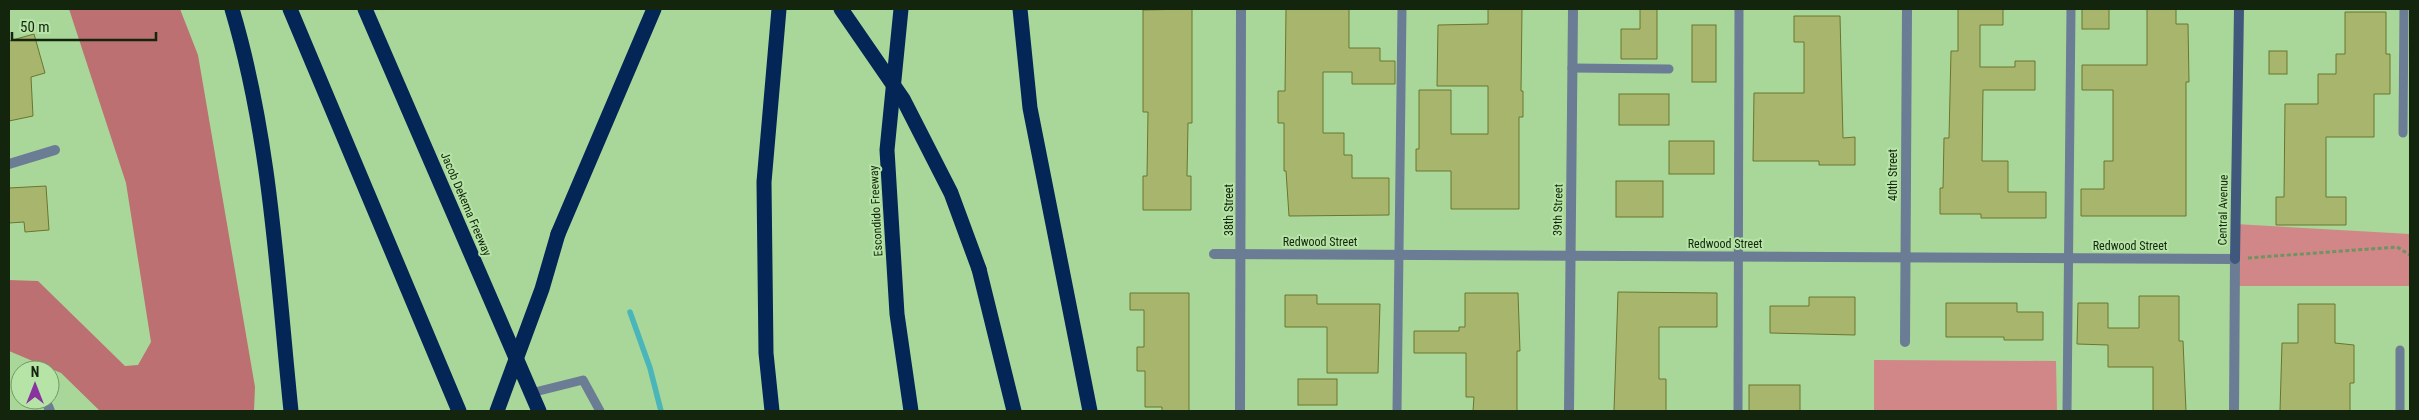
<svg xmlns="http://www.w3.org/2000/svg" width="2419" height="420" viewBox="0 0 2419 420" font-family="'Roboto Condensed',sans-serif">
<rect width="100%" height="100%" fill="#a9d799"/>
<g fill="#d18688">
<path d="M2235,224L2410,234V286H2235Z"/>
<path d="M1874,360L2056,361L2057,411H1874Z"/>
</g>
<path fill="#bd7072" d="M69,9H180L198,55L255,387L254,411H100L61,373L9,351V280L38,281L125,366L138,365L151,342L126,183Z"/>
<g fill="none" stroke-linecap="round" stroke-linejoin="round">
<path stroke="#4ab6ba" stroke-width="5.5" d="M630,312L650,368L661,411"/>
</g>
<g fill="#a7b56d" stroke="#6a762f">
<path d="M1192,9V123H1188L1187,176H1191V210H1143V176H1147L1148,112H1143V10Z"/>
<path d="M1286,9H1349V48H1380V61H1395V84H1352V72H1323V133H1344V155H1352V178H1389V215L1289,216L1286,171H1284V123H1278V91H1285Z"/>
<path d="M1488,9H1522L1521,91H1523V117H1519V209H1451V171H1416V149H1419V90H1451V134H1488V86H1437L1438,25L1488,24Z"/>
<path d="M1640,9H1657V59H1621V29H1640Z"/>
<path d="M1958,9H2003V25H1980V67H2015V61H2035V90H1983L1982,161H2008V192H2046V218H1981V214H1940V188H1943L1944,138H1949L1951,51H1958Z"/>
<rect x="2082" y="9" width="27" height="20"/>
<path d="M2147,9H2176V24H2188L2189,82H2186V216H2081V189H2104V161H2113V90H2082V65H2147Z"/>
<path d="M2345,12H2386V54H2390V94H2374V137H2326V197H2346V225H2276V197H2284L2285,104H2318V74H2336V54H2345Z"/>
<path d="M1794,16H1840L1843,138L1855,137V165H1819V161H1753L1754,93H1804V42H1794Z"/>
<rect x="1692" y="25" width="24" height="57"/>
<path d="M34,34L45,73L31,77L33,116L9,121V41Z"/>
<rect x="2269" y="51" width="18" height="23"/>
<rect x="1619" y="94" width="50" height="31"/>
<rect x="1669" y="141" width="45" height="33"/>
<rect x="1616" y="181" width="47" height="36"/>
<path d="M46,186L49,230L25,232L24,222L9,223V188Z"/>
<path d="M1618,292L1717,293V327H1659V379H1666V411H1614Z"/>
<path d="M1130,293H1189V411H1162V407H1145V371H1137V347H1144V310H1130Z"/>
<path d="M1465,293H1518L1520,351H1517V411H1473L1474,397H1466V353H1414V331H1459V327H1465Z"/>
<path d="M1285,295H1317V304H1380L1378,373H1327V327H1285Z"/>
<path d="M2139,296H2179V341H2183L2186,411H2153V367H2108V345L2077,344L2078,303H2108V328H2139Z"/>
<path d="M1809,297H1855V335L1770,333V306H1809Z"/>
<path d="M1946,303H2017V312H2043V340H2004V337H1946Z"/>
<path d="M2298,304H2335V343L2354,345V383H2350V411H2280L2282,343H2298Z"/>
<rect x="1298" y="379" width="39" height="26"/>
<rect x="1749" y="385" width="51" height="26"/>
</g>
<g fill="none" stroke-linecap="round" stroke-linejoin="round">
<path stroke="#709364" stroke-width="3" stroke-dasharray="4 2.5" stroke-linecap="butt" d="M2248,258L2397,247L2410,255"/>
<g stroke="#6b7c95" stroke-width="9">
<path d="M1572,68L1669,69"/>
<path d="M2403,133L2404,9"/>
<path d="M531,393L583,380L600,411"/>
<path d="M1397,411L1402,9"/>
<path d="M1738,411L1739,9"/>
<path d="M2067,411L2071,9"/>
<path d="M2400,411V350"/>
</g>
<g stroke="#6b7c95" stroke-width="10">
<path d="M9,164L55,150"/>
<path d="M1214,254L2235,259L2234,411"/>
<path d="M1905,342L1907,9"/>
<path d="M48,406L50,411"/>
<path d="M1240,411L1241,9"/>
<path d="M1569,411L1573,9"/>
</g>
<path stroke="#40587b" stroke-width="10" d="M2235,259L2239,9"/>
<g stroke="#032657" stroke-width="15">
<path d="M232,9C271,140 277,276 291,411"/>
<path d="M290,9L459,411"/>
<path d="M365,9L539,411"/>
<path d="M901,9L887,150L897,314L911,411"/>
<path d="M1020,9L1030,108L1090,411"/>
<path d="M558,234L654,9"/>
<path d="M979,269L1014,411"/>
<path d="M772,411L766,353L764,182L779,9"/>
</g>
<g stroke="#032657" stroke-width="15">
<path d="M841,9L903,99L951,193L979,269"/>
<path d="M497,411L542,289L558,234"/>
</g>
</g>
<g text-anchor="middle" stroke-width="4" stroke-linejoin="round" paint-order="stroke">
<g font-size="12" fill="#13250d" stroke="#b6e4a6">
<text transform="translate(1893 175) rotate(-90)" y="4">40th Street</text>
<text transform="translate(466 204) rotate(67)" y="4">Jacob Dekema Freeway</text>
<text transform="translate(1229 210) rotate(-90)" y="4">38th Street</text>
<text transform="translate(1558 210) rotate(-89)" y="4">39th Street</text>
<text transform="translate(2223 210) rotate(-89)" y="4">Central Avenue</text>
<text transform="translate(876 211) rotate(-93)" y="4">Escondido Freeway</text>
<text x="1320" y="246">Redwood Street</text>
<text x="1725" y="248">Redwood Street</text>
<text x="2130" y="250">Redwood Street</text>
</g>
</g>
<rect width="2419" height="420" fill="none" stroke="#13250d" stroke-width="20"/>
<g transform="translate(35 385)"><circle r="24" fill="#b6e4a6" stroke="#759869"/>
<path d="M0-4L9 19L0 12L-9 19Z" fill="#8933a1"/>
<text y="-8" font-size="14" font-weight="bold" text-anchor="middle" fill="#13250d">N</text>
</g>
<path d="M12 32v8h144v-8" fill="none" stroke="#13250d" stroke-width="2.5"/>
<text x="20" y="32" font-size="15" fill="#13250d" stroke="#b6e4a6" stroke-width="4" paint-order="stroke">50 m</text>
</svg>
